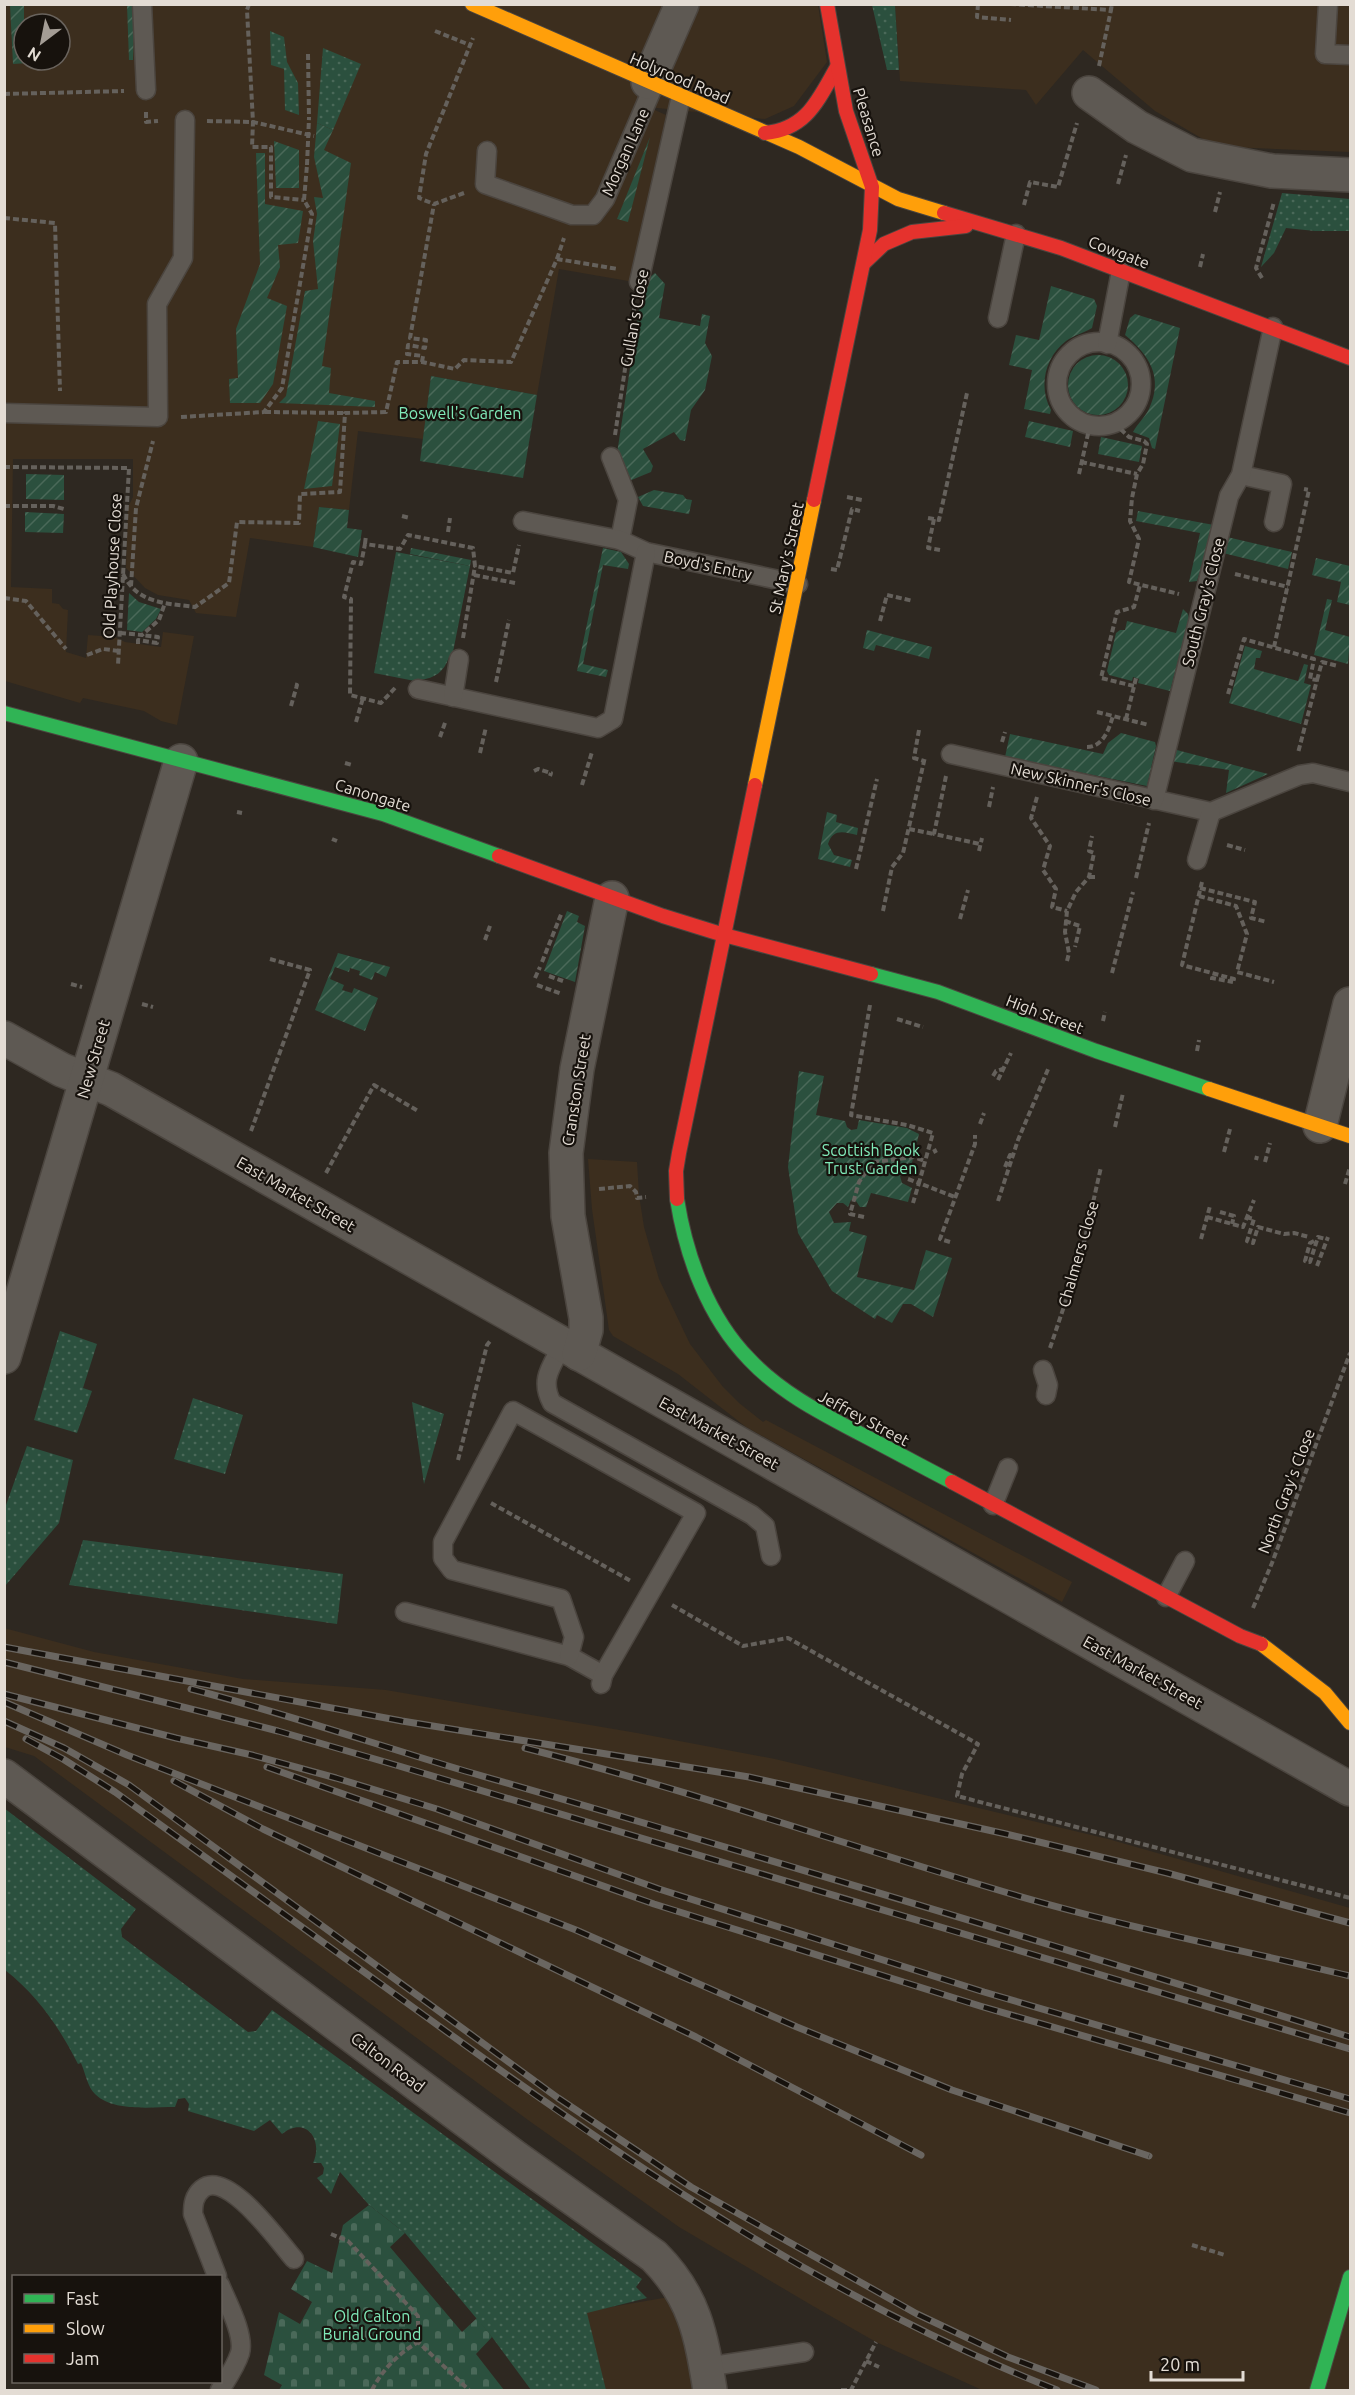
<svg xmlns="http://www.w3.org/2000/svg" width="1355" height="2395" viewBox="0 0 1355 2395" font-family="Ubuntu,sans-serif">
<defs>
<pattern id="grass-dots" width="8" height="8" patternUnits="userSpaceOnUse" patternTransform="scale(1.5)"><rect width="8" height="8" fill="#2b503e"/><path d="M2 2h.1M6 6h.1" fill="none" stroke="#4a6959" stroke-width="1.8" stroke-linecap="round"/></pattern>
<pattern id="cemetery-stones" width="16" height="16" patternUnits="userSpaceOnUse" patternTransform="scale(1.5)"><rect width="16" height="16" fill="#2b503e"/><path d="M2 7V4a2 2 0 0 1 4 0v3zM10 15v-3a2 2 0 0 1 4 0v3z" fill="#4a6959"/></pattern>
<pattern id="garden-furrows" width="10" height="10" patternUnits="userSpaceOnUse" patternTransform="scale(1.5)"><rect width="10" height="10" fill="#2b503e"/><path d="M-1 1l2-2M0 10L10 0M9 11l2-2" fill="none" stroke="#4a6959"/></pattern>
</defs>
<rect width="100%" height="100%" fill="#2e2821"/>
<g fill="#3c2e1e" fill-rule="evenodd">
<path d="M4,5H818L827,62L794,106L765,119L648,107L666,115L634,282L559,269L537,395L431,376L423,439L358,431L349,510L319,507L313,547L250,538L236,617L196,613L189,600L158,595L145,588L126,568L128,507L133,497V459H13L11,587L52,589V603L59,604L63,609L68,610L66,652L86,658L88,635L115,637L125,642L161,647L163,632L194,636L177,725L161,721L144,711L83,698L80,703L5,681ZM24,24H60V60H24Z"/>
<path d="M895,5H1350V152L1227,147L1208,142L1155,111L1083,50L1036,105L1026,90L900,81Z"/>
<path d="M588,1159L637,1162L639,1195L644,1227L659,1279L690,1344L723,1387L739,1403L763,1422L766,1420L1072,1582L1062,1602L746,1427L678,1374L613,1336L609,1330L592,1209Z"/>
<path d="M4,1628L94,1652L243,1679L386,1690L637,1733L775,1759L1108,1839L1350,1908V2390H982L876,2342L813,2306L679,2227L528,2120L34,1756L5,1747Z"/>
<path d="M675,2296L699,2390H571L570,2314Z"/>
</g>
<g fill="url(#grass-dots)">
<path d="M872,5H895L899,70H887Z"/>
<path d="M270,31L284,37L287,62L298,83L299,115L285,110L284,69L271,65Z"/>
<path d="M323,48L361,64L333,130L317,123Z"/>
<path d="M1282,193L1350,199V231H1315L1286,228L1274,253L1261,267Z"/>
<path d="M396,552L470,566L452,657H449C444,672 435,678 420,680V682L374,673Z"/>
<path d="M60,1331L97,1344L83,1388L92,1391L77,1433L34,1420Z"/>
<path d="M193,1398L243,1415L225,1474L174,1459Z"/>
<path d="M412,1402L444,1414L424,1484Z"/>
<path d="M27,1446L73,1460L59,1523L5,1586V1508Z"/>
<path d="M83,1540L343,1574L337,1624L69,1585Z"/>
<path d="M4,1808L136,1909L121,1929L122,1937L248,2032L256,2031L272,2010L642,2279L636,2287L647,2298L587,2313L606,2390H531L492,2337L405,2233L369,2205L340,2172L331,2194L317,2178L323,2174L324,2168L321,2163H313C324,2139 305,2115 282,2134L270,2120L254,2131L188,2111L189,2104L185,2098L178,2099L175,2107C151,2107 113,2112 95,2094C88,2088 85,2072 81,2063L78,2064C59,2027 38,1996 5,1970Z"/>
</g>
<path fill="url(#cemetery-stones)" d="M369,2205L405,2233L390,2247L462,2332L477,2318L492,2337L476,2354L504,2390H279L282,2385L264,2375L279,2312L300,2324L312,2302L291,2289L307,2261L332,2273L343,2225Z"/>
<g fill="url(#garden-furrows)">
<path d="M10,5H24V60H30L28,63L13,64Z"/>
<path d="M127,5H135L133,60H129Z"/>
<path d="M317,123L333,130L324,150L351,163L322,366L331,368L329,393L375,401V407L279,403L286,396L305,291L318,289L313,241L317,214L314,197L323,198L314,157Z"/>
<path d="M650,137L628,222L617,219Z"/>
<path d="M274,141L299,150V188H276Z"/>
<path d="M256,153H265V204L303,211L298,243L278,245L280,267L267,298L287,306L273,384L260,403H230L229,379L238,378L236,329L260,264Z"/>
<path d="M655,273L665,284L659,318L700,326L702,314L710,316L705,343L712,356L705,390L691,410L685,441L680,440L674,432L643,449L653,466L651,472L629,481L616,460L643,283Z"/>
<path d="M1051,286L1094,299L1097,306L1092,328C1084,333 1074,335 1066,341C1045,357 1038,387 1051,410L1050,414L1024,409L1032,370L1009,365L1016,335L1039,340Z"/>
<path d="M1135,314L1180,328L1155,449L1152,448L1149,438L1133,432C1138,423 1145,417 1149,409C1164,377 1149,355 1125,335L1130,318Z"/>
<circle cx="1098" cy="385" r="30"/>
<path d="M431,376L537,395L523,478L420,461Z"/>
<path d="M318,421L340,424L332,486L304,489Z"/>
<path d="M1029,421L1073,431L1070,447L1025,437Z"/>
<path d="M1101,437L1142,446L1139,462L1098,454Z"/>
<path d="M26,474L64,475V500L26,499Z"/>
<path d="M654,490L683,495L686,499L692,500L689,514L643,506L638,497Z"/>
<path d="M319,507L349,510L347,528L362,530L358,557L313,547Z"/>
<path d="M1138,511L1214,525L1197,581L1189,582L1200,533L1136,521Z"/>
<path d="M25,512L64,514L63,533L25,532Z"/>
<path d="M1227,537L1292,552L1288,569L1223,553Z"/>
<path d="M411,548L471,560L470,566L410,554Z"/>
<path d="M603,548L621,552L629,564L628,569L603,565L583,664L608,670L606,677L577,671Z"/>
<path d="M1316,558L1350,566V605L1337,602L1341,582L1312,575Z"/>
<path d="M129,593L139,602L161,609L156,619L142,632L127,630Z"/>
<path d="M1327,599L1332,600L1325,630L1350,637L1348,664L1314,655Z"/>
<path d="M1183,609L1188,614L1189,619L1170,691L1138,683L1139,679L1133,677L1132,681L1109,675L1107,671L1116,633L1120,630H1125L1127,621L1176,633Z"/>
<path d="M867,630L932,647L929,659L876,645L874,651L863,648Z"/>
<path d="M1245,646L1262,651L1260,658H1256L1254,669L1298,681L1304,664L1308,665L1304,683L1311,685L1301,724L1229,703Z"/>
<path d="M1121,733L1155,742L1156,746L1147,786L1005,757L1010,734L1103,754L1108,743Z"/>
<path d="M1173,749L1268,774L1226,793L1229,770L1170,761Z"/>
<path d="M827,812L837,815L836,822L858,828L857,835C844,832 833,828 828,844L834,855L852,860L850,867L818,859Z"/>
<path d="M567,911L579,916L577,922L585,926L575,982L544,971Z"/>
<path d="M338,953L390,967L386,977L375,972L372,980L359,975L360,971L350,968L349,972L335,967L330,979L344,985L342,990L352,993L354,988L378,998L365,1031L315,1010Z"/>
<path d="M799,1071L824,1076L816,1115L845,1121L847,1127L851,1130L857,1129L859,1120L907,1128L919,1134L910,1171H905L900,1176L902,1183L912,1188L908,1202L871,1193L866,1207H860L856,1201L851,1200L848,1207L843,1203H837L829,1212L834,1223L851,1222L849,1231L867,1236L857,1277L914,1290L926,1250L952,1258L933,1317L911,1304H903L892,1323L877,1315L875,1319L832,1291L798,1233L788,1167Z"/>
</g>
<g fill="none" stroke-linecap="round" stroke-linejoin="round">
<defs>
<g id="lane">
<path d="M142,4L146,90"/>
<path d="M1328,4L1325,54L1350,55"/>
<path d="M487,151L485,184L572,215H593L605,199L654,85"/>
<path d="M639,282L681,96"/>
<path d="M998,318L1016,234"/>
<circle cx="1099" cy="384" r="42"/>
<path d="M1107,344L1121,271"/>
<path d="M4,413L158,417L157,304L183,258L185,120"/>
<path d="M611,457L628,500L620,540"/>
<path d="M1241,475L1282,484L1274,522"/>
<path d="M523,521L620,540L646,552L798,584"/>
<path d="M418,689L598,728L613,719L646,552"/>
<path d="M453,697L459,659"/>
<path d="M951,754L1211,812L1300,775L1313,773L1350,782"/>
<path d="M1154,800L1229,496L1241,475L1273,327"/>
<path d="M1197,860L1211,812"/>
<path d="M563,1344C552,1366 539,1379 552,1403L752,1515L765,1526L771,1556"/>
<path d="M1043,1370L1048,1385L1046,1395"/>
<path d="M993,1505L1008,1468"/>
<path d="M1166,1597L1185,1561"/>
<path d="M405,1612L569,1656L603,1675"/>
<path d="M569,1656L574,1637L561,1599L452,1570L443,1558V1542L513,1411L696,1513L603,1675L601,1684"/>
<path d="M217,2276L193,2214C193,2204 194,2196 202,2189C227,2168 279,2242 294,2259"/>
<path d="M706,2367L804,2352"/>
<path d="M220,2390C227,2379 236,2366 240,2353C245,2335 227,2302 220,2285"/>
</g>
<g id="street">
<path d="M648,82L682,4"/>
<path d="M1089,93L1137,127L1192,155L1272,171L1350,175"/>
<path d="M4,1038L62,1070L111,1089L1350,1789"/>
<path d="M1320,1126L1350,1004"/>
<path d="M579,1354L586,1330V1318L568,1216L566,1153L577,1069L612,898"/>
<path d="M4,1357L181,761"/>
<path d="M4,1776L516,2158L654,2256C695,2297 701,2335 710,2390"/>
</g>
<g id="fast">
<path d="M4,713L383,814L499,856"/>
<path d="M871,974L938,992L1096,1051L1209,1089"/>
<path d="M677,1199C686,1256 708,1317 749,1359C780,1392 819,1412 859,1433C890,1449 921,1466 952,1482"/>
<path d="M1317,2390L1350,2277"/>
</g>
<g id="slow">
<path d="M472,4L799,147L898,199L944,213"/>
<path d="M755,785L814,500"/>
<path d="M1209,1089L1350,1136"/>
<path d="M1261,1644L1325,1693L1350,1723"/>
</g>
<g id="jam">
<path d="M765,133C807,129 818,100 837,67"/>
<path d="M944,213L1061,248L1350,358"/>
<path d="M864,263L884,244L912,232L966,226"/>
<path d="M814,500L870,230L872,187L846,111L827,4"/>
<path d="M499,856L663,916L724,935L871,974"/>
<path d="M677,1199L676,1171L679,1153L755,785"/>
<path d="M952,1482L1240,1636L1261,1644"/>
</g>
</defs>
<use href="#lane" stroke="#4b453f" stroke-width="21"/>
<use href="#street" stroke="#4b453f" stroke-width="36"/>
<use href="#fast" stroke="#4b453f" stroke-width="16"/>
<use href="#slow" stroke="#4b453f" stroke-width="16"/>
<use href="#jam" stroke="#4b453f" stroke-width="16"/>
<g stroke="#65615c" stroke-width="4" stroke-dasharray="6 3" stroke-linecap="butt">
<path d="M249,4L247,10L253,122L252,147H271V197L304,200"/>
<path d="M978,4L977,17L1011,20"/>
<path d="M1010,4L1111,10L1112,4"/>
<path d="M435,31L470,45"/>
<path d="M308,54L309,118"/>
<path d="M1099,66L1111,10"/>
<path d="M4,94L124,91"/>
<path d="M146,112V122L158,121"/>
<path d="M207,121L253,122L314,136"/>
<path d="M1118,184L1126,155"/>
<path d="M464,193L434,204L419,198L426,154L473,38"/>
<path d="M1024,205L1030,182L1058,187L1077,123"/>
<path d="M1215,212L1220,192"/>
<path d="M4,218L55,223L60,391"/>
<path d="M557,259L564,238"/>
<path d="M1200,267L1203,254"/>
<path d="M1262,278L1256,268L1274,202"/>
<path d="M422,362L423,356L407,354L408,345L425,348L426,340L410,338L434,204"/>
<path d="M265,412L345,413"/>
<path d="M181,417L264,412L282,388L312,214L304,200L307,165"/>
<path d="M1114,423L1129,437L1144,441L1147,444L1143,464L1137,474L1132,498L1130,521L1139,539L1129,582L1179,594"/>
<path d="M615,435L635,303"/>
<path d="M1081,462L1137,474"/>
<path d="M4,467L129,468L118,665"/>
<path d="M1079,474L1090,425"/>
<path d="M847,497L862,500"/>
<path d="M4,506H53L64,509"/>
<path d="M402,516L410,518"/>
<path d="M928,518L939,520L967,393"/>
<path d="M934,519L928,548L940,550"/>
<path d="M448,532L450,518"/>
<path d="M365,544L366,535"/>
<path d="M831,569L837,570L852,509L860,511"/>
<path d="M123,574C138,604 165,603 195,607L229,583L237,522L299,523L300,494L340,492L345,413L386,412L397,362H422L455,369L464,360L511,362L557,259L618,269"/>
<path d="M1235,574L1288,587"/>
<path d="M474,575L515,583"/>
<path d="M131,586L136,508L153,441"/>
<path d="M4,598L26,601L66,649"/>
<path d="M880,621L887,595L913,601"/>
<path d="M120,633L142,635L159,620L165,603"/>
<path d="M463,638L475,566"/>
<path d="M138,644V640L157,643L158,637L142,635"/>
<path d="M1274,647L1309,490L1304,489"/>
<path d="M87,655L103,649L119,651"/>
<path d="M1317,680L1322,662L1338,666"/>
<path d="M496,682L509,620"/>
<path d="M1134,686L1101,678L1117,612L1134,607L1140,585"/>
<path d="M395,688L381,703L350,695L351,599L344,597L353,562L361,564L365,544L400,549L408,535L473,548L475,566L513,573L519,545"/>
<path d="M1228,694L1244,639L1314,659L1310,679L1317,680L1298,753"/>
<path d="M291,706L297,685L293,684"/>
<path d="M1097,712L1149,725"/>
<path d="M1126,719L1136,678"/>
<path d="M356,722L363,698"/>
<path d="M919,730L914,758L924,761"/>
<path d="M440,737L446,720"/>
<path d="M1002,742L1005,732"/>
<path d="M1087,747C1103,747 1109,729 1113,716"/>
<path d="M480,753L486,727"/>
<path d="M345,763L352,765"/>
<path d="M534,771L538,769L551,773L550,776"/>
<path d="M946,776L934,834L980,844"/>
<path d="M582,785L592,752"/>
<path d="M1037,797L1031,818L1050,846L1043,870L1056,889L1052,907L1067,911"/>
<path d="M989,807L993,787"/>
<path d="M237,812L242,813"/>
<path d="M909,829L934,834"/>
<path d="M332,839L337,841"/>
<path d="M1227,845L1245,850"/>
<path d="M979,851L982,838"/>
<path d="M856,869L877,779"/>
<path d="M1089,877H1098"/>
<path d="M1136,878L1149,823"/>
<path d="M1202,882L1182,965L1234,979L1233,982"/>
<path d="M1200,888L1255,902L1251,918L1267,922"/>
<path d="M1199,896L1236,906L1247,934L1237,972L1274,982"/>
<path d="M883,911L892,867L903,853L925,757"/>
<path d="M960,919L968,890"/>
<path d="M1065,921L1080,926L1075,947"/>
<path d="M485,940L491,923"/>
<path d="M1067,961L1069,953L1065,932L1067,911L1076,892L1089,877L1094,853L1089,851L1092,836"/>
<path d="M542,962L562,912"/>
<path d="M1112,973L1133,892"/>
<path d="M549,976L563,981"/>
<path d="M535,978L540,967"/>
<path d="M1212,980V978L1233,982"/>
<path d="M71,984L82,987"/>
<path d="M537,985L562,994"/>
<path d="M142,1004L153,1007"/>
<path d="M870,1005L851,1115L907,1125L933,1133L919,1183L955,1197"/>
<path d="M897,1019L923,1027"/>
<path d="M1103,1021L1105,1012"/>
<path d="M1197,1051L1199,1040"/>
<path d="M993,1076L996,1071L1003,1069"/>
<path d="M998,1080L1011,1053"/>
<path d="M980,1124L984,1113"/>
<path d="M1115,1127L1123,1093"/>
<path d="M251,1131L310,970L270,959"/>
<path d="M934,1149L936,1153"/>
<path d="M1224,1152L1230,1129"/>
<path d="M1256,1160L1257,1156"/>
<path d="M1265,1162L1270,1143"/>
<path d="M1005,1167L1010,1155L1013,1156"/>
<path d="M326,1173L374,1085L418,1111"/>
<path d="M908,1179L919,1183L913,1203"/>
<path d="M1345,1184L1350,1167"/>
<path d="M599,1189L630,1186L636,1192L637,1198L646,1197"/>
<path d="M998,1201L1018,1140L1049,1067"/>
<path d="M1220,1212L1234,1216L1232,1224"/>
<path d="M864,1217L850,1214L859,1182L873,1162L914,1157L925,1161"/>
<path d="M1207,1217L1243,1227L1254,1200"/>
<path d="M1246,1217L1254,1219L1247,1241L1253,1243L1258,1227L1284,1234L1294,1233L1309,1237"/>
<path d="M1201,1239L1210,1206"/>
<path d="M1314,1241L1310,1243L1305,1261L1310,1262L1318,1237L1326,1239"/>
<path d="M950,1242L940,1239L975,1144V1135"/>
<path d="M1317,1266L1328,1237"/>
<path d="M1050,1348L1081,1256L1101,1167"/>
<path d="M458,1460L487,1345L491,1340"/>
<path d="M491,1503L631,1581"/>
<path d="M672,1605L743,1646L788,1638L978,1744L962,1774L957,1796L1350,1898"/>
<path d="M1253,1608L1272,1563L1350,1353"/>
<path d="M331,2234L348,2241L418,2316V2342L469,2390"/>
<path d="M1192,2245L1225,2255"/>
<path d="M866,2361L879,2367"/>
<path d="M372,2390C382,2370 398,2354 418,2342"/>
<path d="M841,2390H851L876,2342"/>
</g>
<use href="#lane" stroke="#5e5953" stroke-width="18"/>
<use href="#street" stroke="#5e5953" stroke-width="33"/>
<use href="#fast" stroke="#30b455" stroke-width="14"/>
<use href="#slow" stroke="#ff9f0a" stroke-width="14"/>
<use href="#jam" stroke="#e5322d" stroke-width="14"/>
<defs>
<g id="rail">
<path d="M4,1647L402,1721L749,1777L1006,1834L1167,1873L1350,1923"/>
<path d="M4,1662L278,1731L399,1766L1350,2049"/>
<path d="M191,1689C284,1713 374,1744 465,1771C761,1856 1056,1946 1350,2037"/>
<path d="M4,1694L176,1738L252,1755L336,1778L437,1809L659,1889L984,1992L1350,2099"/>
<path d="M4,1702L127,1755L576,1930L797,2027L952,2090L1149,2156"/>
<path d="M4,1721L64,1748L129,1785L558,2098L691,2187L917,2314L1008,2357L1096,2390"/>
<path d="M26,1739L63,1759L115,1792C218,1866 321,1941 425,2016C623,2160 827,2300 1057,2390"/>
<path d="M525,1748C685,1789 840,1843 998,1890C1114,1925 1233,1948 1350,1976"/>
<path d="M267,1767L654,1904L980,2006L1350,2113"/>
<path d="M174,1781L263,1829L696,2037L921,2155"/>
</g>
</defs>
<use href="#rail" stroke="#6a6661" stroke-width="7"/>
<use href="#rail" stroke="#17120d" stroke-width="4.5" stroke-dasharray="14" stroke-linecap="butt"/>
<path stroke="#65615c" stroke-width="4" stroke-dasharray="6 3" stroke-linecap="butt" d="M307,165L309,118"/>
</g>
<g text-anchor="middle" stroke-width="4.5" stroke-linejoin="round" paint-order="stroke">
<g font-size="16" fill="#e3dcd4" stroke="#17120d">
<text transform="translate(680 78) rotate(23)" y="6">Holyrood Road</text>
<text transform="translate(869 122) rotate(73)" y="6">Pleasance</text>
<text transform="translate(625 152) rotate(-66)" y="6">Morgan Lane</text>
<text transform="translate(1119 252) rotate(21)" y="6">Cowgate</text>
<text transform="translate(634 318) rotate(-80)" y="6">Gullan's Close</text>
<text transform="translate(786 558) rotate(-78)" y="6">St Mary's Street</text>
<text transform="translate(708 565) rotate(12)" y="6">Boyd's Entry</text>
<text transform="translate(112 566) rotate(-87)" y="6">Old Playhouse Close</text>
<text transform="translate(1203 602) rotate(-76)" y="6">South Gray's Close</text>
<text transform="translate(1081 784) rotate(13)" y="6">New Skinner's Close</text>
<text transform="translate(373 795) rotate(17)" y="6">Canongate</text>
<text transform="translate(1045 1014) rotate(21)" y="6">High Street</text>
<text transform="translate(93 1059) rotate(-74)" y="6">New Street</text>
<text transform="translate(576 1090) rotate(-81)" y="6">Cranston Street</text>
<text transform="translate(296 1194) rotate(30)" y="6">East Market Street</text>
<text transform="translate(1078 1254) rotate(-74)" y="6">Chalmers Close</text>
<text transform="translate(864 1418) rotate(28)" y="6">Jeffrey Street</text>
<text transform="translate(719 1433) rotate(29)" y="6">East Market Street</text>
<text transform="translate(1286 1491) rotate(-69)" y="6">North Gray's Close</text>
<text transform="translate(1143 1672) rotate(29)" y="6">East Market Street</text>
<text transform="translate(388 2062) rotate(37)" y="6">Calton Road</text>
</g>
<g font-size="16" fill="#80eab9" stroke="#17120d">
<text x="460" y="419">Boswell's Garden</text>
<text x="871" y="1156">Scottish Book<tspan x="871" dy="18">Trust Garden</tspan></text>
<text x="372" y="2322">Old Calton<tspan x="372" dy="18">Burial Ground</tspan></text>
</g>
</g>
<rect width="1355" height="2395" fill="none" stroke="#e3dcd4" stroke-width="12"/>
<rect x="12" y="2275" width="210" height="108" fill="#17120d" stroke="#69635d" stroke-width="1.5"/>
<rect x="24" y="2294" width="30" height="9" fill="#30b455" stroke="#69635d" stroke-width="1.5"/>
<text x="66" y="2305" font-size="18" fill="#e3dcd4">Fast</text>
<rect x="24" y="2324" width="30" height="9" fill="#ff9f0a" stroke="#69635d" stroke-width="1.5"/>
<text x="66" y="2335" font-size="18" fill="#e3dcd4">Slow</text>
<rect x="24" y="2354" width="30" height="9" fill="#e5322d" stroke="#69635d" stroke-width="1.5"/>
<text x="66" y="2365" font-size="18" fill="#e3dcd4">Jam</text>
<g transform="translate(42 42) rotate(212)"><circle r="28" fill="#17120d" stroke="#69635d" stroke-width="1.5"/>
<path d="M0-4.5L10 22L0 15L-10 22Z" fill="#a49d95"/>
<text y="-9" font-size="16" font-weight="bold" text-anchor="middle" fill="#e3dcd4">N</text>
</g>
<path d="M1151 2371v9h92v-9" fill="none" stroke="#e3dcd4" stroke-width="3"/>
<text x="1160" y="2371" font-size="18" fill="#e3dcd4" stroke="#17120d" stroke-width="4.5" paint-order="stroke">20 m</text>
</svg>
